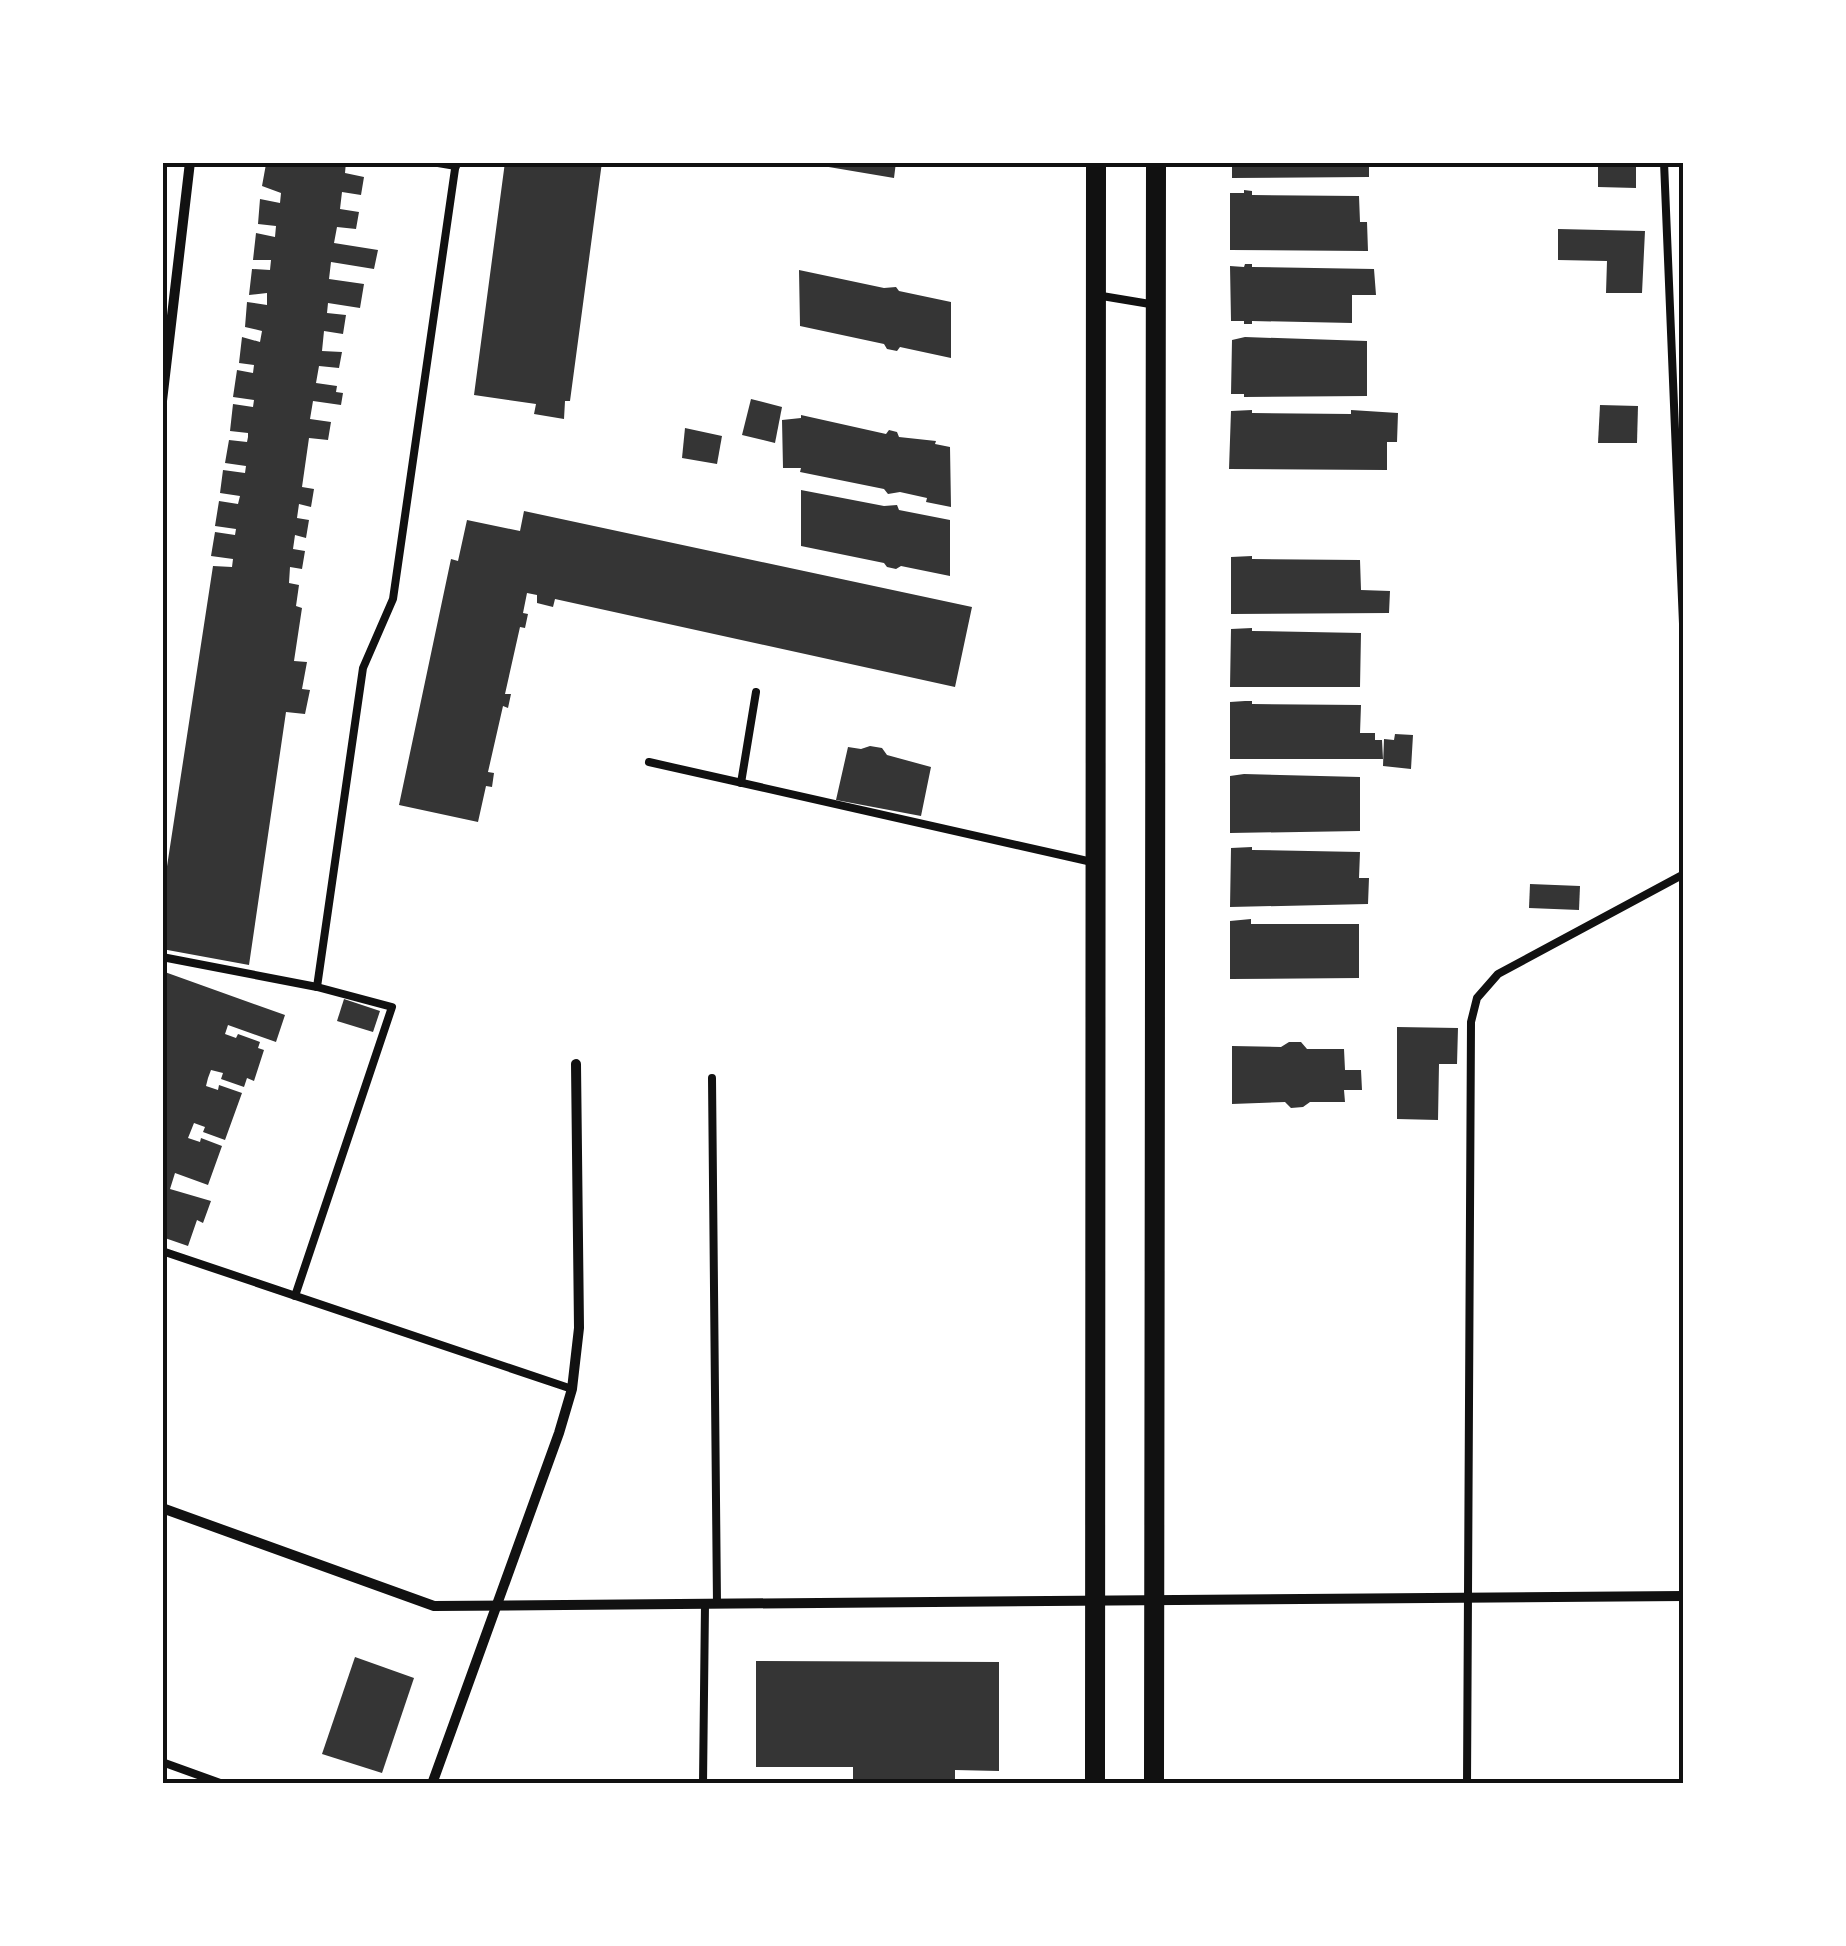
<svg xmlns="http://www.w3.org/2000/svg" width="1846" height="1946" viewBox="0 0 1846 1946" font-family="'Source Serif 4',serif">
<rect width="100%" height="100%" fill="#fff"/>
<g fill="#353535">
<path d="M284,162H346L345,173L364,177L361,195L342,192L340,209L359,212L356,229L337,227L334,243L378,250L374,269L331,262L329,279L364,284L360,308L328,303L327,313L346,315L343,334L324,331L322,351L342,352L339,368L319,366L316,383L337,386L336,392L343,393L341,405L313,401L310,419L331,422L328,440L309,438L302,487L314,489L311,507L299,504L297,518L309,520L306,538L295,535L293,549L305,551L302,569L290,567L289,583L299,585L296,606L302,608L294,661L307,662L302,689L310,690L305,714L286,712L249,965L162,949V899L213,566L232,567L233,559L211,556L215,532L235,535L236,529L215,526L219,501L238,504L240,496L220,493L223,470L245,473L246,466L225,463L229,440L247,442L248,437V433L230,431L233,404L253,407L254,400L233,397L237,370L253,373L254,365L239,363L242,337L260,342L262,331L245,327L247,302L267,305V293L249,295L252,269L270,270L271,260H253L256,233L275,237L276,226L258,224L260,199L280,203L281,193L262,186L266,164L284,167Z"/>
<path d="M505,162H602L570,401H565L564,419L534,414L536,404L474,395Z"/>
<path d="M799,162H896L894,178Z"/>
<path d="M1232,162H1369V177L1232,178Z"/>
<path d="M1598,162H1636V188L1598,187Z"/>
<path d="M1244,190L1252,191V195L1359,196L1360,222H1367L1368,251L1230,250V193H1244Z"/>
<path d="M1558,229L1645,231L1642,293H1606L1607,261L1558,260Z"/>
<path d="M1245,264H1252V267L1374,269L1376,295H1352V323L1252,321V324H1244V321H1231L1230,266L1244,267Z"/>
<path d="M799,270L884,288L896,287L899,291L951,302V358L900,347L897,351L887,349L884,344L800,326Z"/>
<path d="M1245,337L1367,341V396L1244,397V394H1231L1232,340Z"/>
<path d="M751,399L782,407L775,443L742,435Z"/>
<path d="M1600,405L1638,406L1637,443H1598Z"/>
<path d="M1252,410V413L1351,414V410L1398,413L1397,442H1387V470L1229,469L1231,411Z"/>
<path d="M801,415L886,434L889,430L897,432L899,437L936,441L935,444L950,447L951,507L926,502L927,498L900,492L888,494L884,489L800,472L801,468H783L782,420L801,418Z"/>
<path d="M685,428L722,436L717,464L682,458Z"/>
<path d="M801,490L884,506L897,505L899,510L950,520V576L901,566L896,569L887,567L884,563L801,546Z"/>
<path d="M524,511L972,607L955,687L555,599L553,607L537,603V595L527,593L523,613L528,614L525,628L520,627L505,694H511L508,708L503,706L488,772L494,773L492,787L486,786L478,822L399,805L451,559L458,561L467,520L520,531Z"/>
<path d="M1252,556V559L1360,560L1361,590L1390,591L1389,613L1231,614V557Z"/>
<path d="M1252,628V631L1361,633L1360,687H1230L1231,629Z"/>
<path d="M1245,701H1252V704L1361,705L1360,733H1375V740H1382L1383,759H1230V702Z"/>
<path d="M1395,734L1413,735L1411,769L1383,766L1384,739L1394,740Z"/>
<path d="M870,746L882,748L887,755L931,767L921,816L836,800L848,747L861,749Z"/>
<path d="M1244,774L1360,777V831L1230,833V776Z"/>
<path d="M1252,847V850L1360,852L1359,878H1369L1368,904L1230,907L1231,848Z"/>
<path d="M1530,884L1580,886L1579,910L1529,908Z"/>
<path d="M1251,919V924H1359V978L1230,979V921Z"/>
<path d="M162,971L285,1015L276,1042L228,1025L225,1034L236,1038L238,1034L260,1042L258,1048L264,1050L254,1081L247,1078L244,1087L221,1079L223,1073L211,1070L208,1078L206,1086L218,1090L219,1085L242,1093L225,1140L203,1132L205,1127L194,1123L188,1138L200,1142L201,1138L222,1146L208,1185L175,1173L170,1189L211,1201L203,1223L197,1220L188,1246L162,1237Z"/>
<path d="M344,999L380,1011L373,1032L337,1021Z"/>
<path d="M1397,1027L1458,1028L1457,1064H1439L1438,1120L1397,1119Z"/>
<path d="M1289,1042H1301L1307,1049H1344L1345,1070H1361L1362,1090H1344L1345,1102H1310L1303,1107L1291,1108L1285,1102L1232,1104V1046L1281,1047Z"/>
<path d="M355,1657L414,1678L382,1773L322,1754Z"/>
<path d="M756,1661L999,1662V1771L955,1770V1784H853V1767H756Z"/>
</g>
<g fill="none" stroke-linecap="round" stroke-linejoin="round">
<g stroke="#111" stroke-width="8">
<path d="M432,162L456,166"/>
<path d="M1664,162L1684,648"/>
<path d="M1096,295L1156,305"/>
<path d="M649,762L1092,862"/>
<path d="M741,783L756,692"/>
<path d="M162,957L317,987L392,1007L295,1296"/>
<path d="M317,987L363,668L393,599L456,162"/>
<path d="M712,1078L717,1604"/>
<path d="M162,1251L572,1389"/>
<path d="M162,1762L223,1784"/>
<path d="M703,1784L705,1604"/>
<path d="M1467,1784L1471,1022L1477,998L1498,974L1684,874"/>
</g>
<g stroke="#111" stroke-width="10">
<path d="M162,401L190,162"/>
<path d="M162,1508L434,1606L1684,1596"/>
<path d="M432,1784L559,1433L572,1389L579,1328L576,1064"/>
</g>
<g stroke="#111" stroke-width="20">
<path d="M1095,1784L1096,162"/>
<path d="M1154,1784L1156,162"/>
</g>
</g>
<rect width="1846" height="1946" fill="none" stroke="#ffffff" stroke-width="330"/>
<rect x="165" y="165" width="1516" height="1616" fill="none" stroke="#111" stroke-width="4"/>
</svg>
